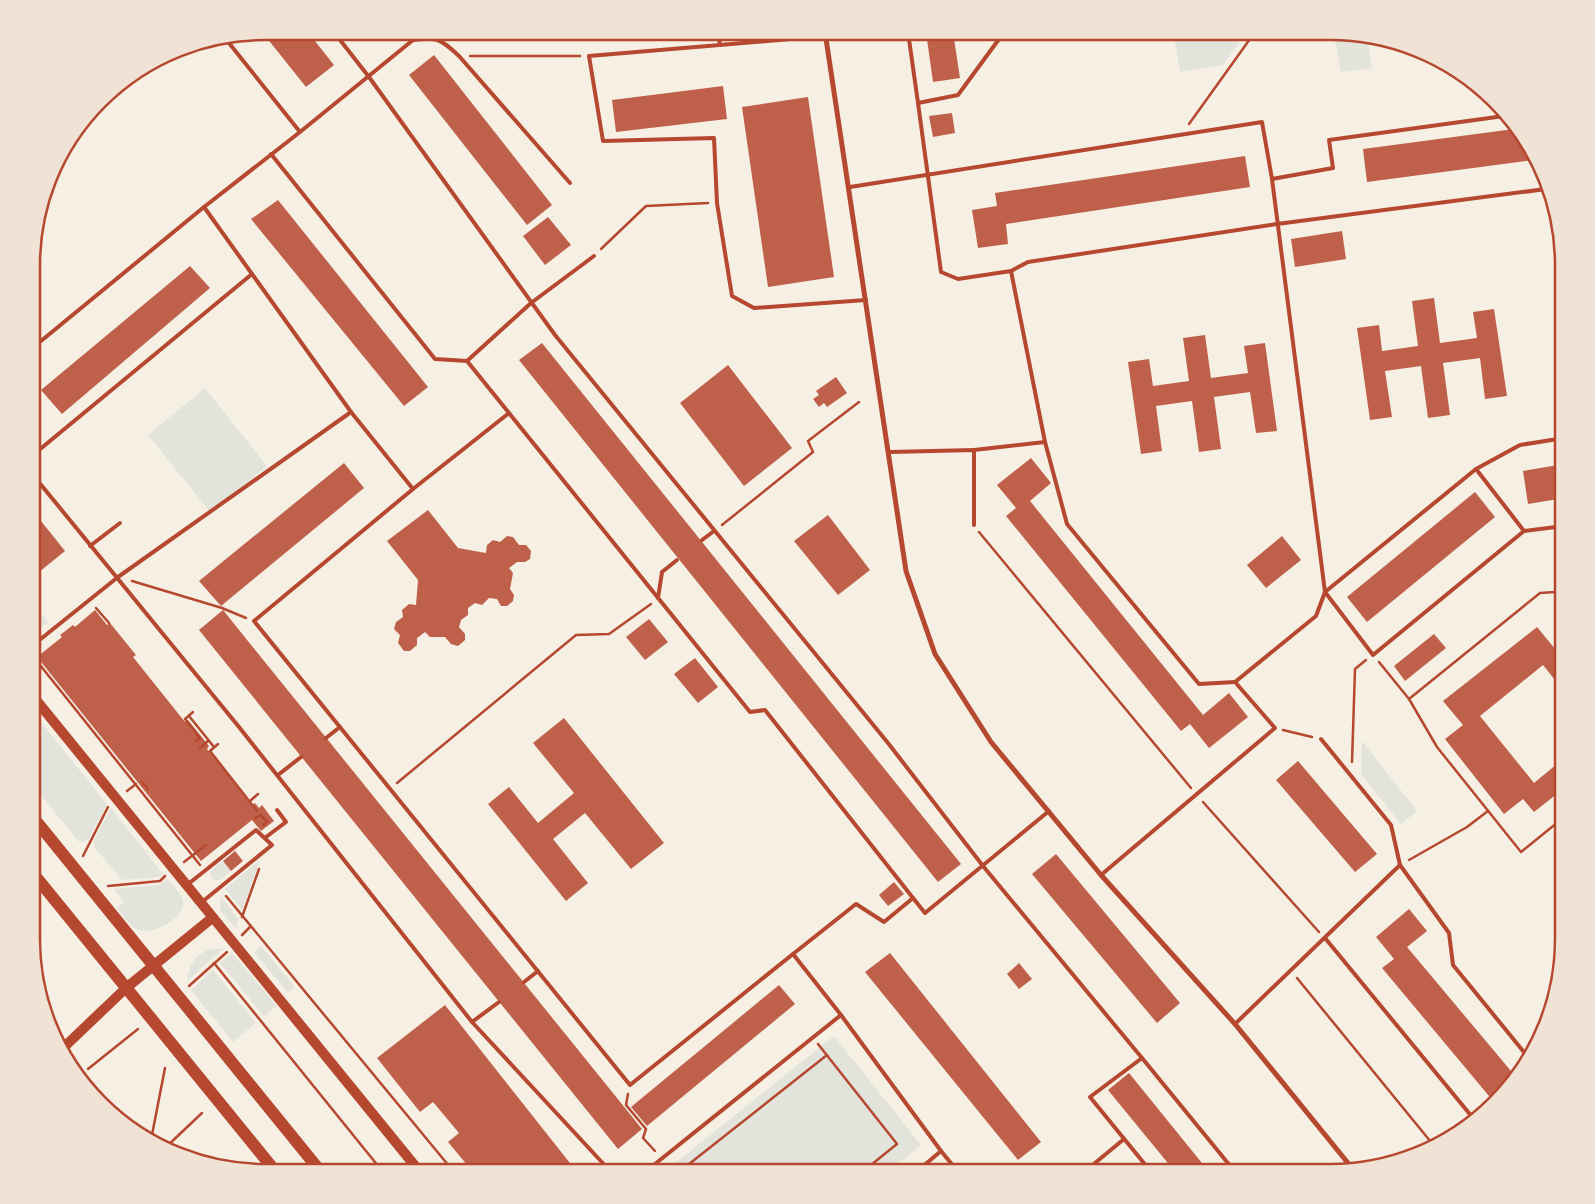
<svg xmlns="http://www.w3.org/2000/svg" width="1595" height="1204" viewBox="0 0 1595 1204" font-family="'Source Sans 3',sans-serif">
<rect width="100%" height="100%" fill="#f6efe4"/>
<g fill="#e2e4dc">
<path d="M1200,32H1247L1223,65L1180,72L1174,36Z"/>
<path d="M1346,32L1367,37L1372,68L1341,72L1334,34Z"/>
<path d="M205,388L267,466L210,512L148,435Z"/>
<path d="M32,616H43L48,622L32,634Z"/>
<path d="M32,711L107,804L89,838L84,842L78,841L41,795L32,803Z"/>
<path d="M1362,741L1417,811L1401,824L1361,774Z"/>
<path d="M111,808L163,874L159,877L122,880L95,848L94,841Z"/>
<path d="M260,860L242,910L225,889Z"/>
<path d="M222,861L231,871L220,880H213L210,872Z"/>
<path d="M167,879C172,885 181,893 183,901C186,918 153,935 139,930C129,927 123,915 117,908L124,902L114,889L159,885Z"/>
<path d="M221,896L238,919L236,929L220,910Z"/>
<path d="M261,946L295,987L288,993L254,952Z"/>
<path d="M211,949H223L187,981C188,966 196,953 211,949Z"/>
<path d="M232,953L277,1006L264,1016L220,963Z"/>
<path d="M213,970L256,1023L233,1042L191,990Z"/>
<path d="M834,1036L921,1145L886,1173L664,1172Z"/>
</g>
<g fill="#bf614a">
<path d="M307,31L334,65L306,87L262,32Z"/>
<path d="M926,32H953L960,78L933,82Z"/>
<path d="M434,55L552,205L527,225L409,75Z"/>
<path d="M723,86L727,119L616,132L612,100Z"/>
<path d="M808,97L834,277L768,287L742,107Z"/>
<path d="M952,113L955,133L933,137L929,116Z"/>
<path d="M1514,129L1532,152L1534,160L1367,182L1363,149Z"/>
<path d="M1245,156L1250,187L1006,224L1008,244L978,248L972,210L997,206L995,193Z"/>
<path d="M278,200L428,387L404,406L251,219Z"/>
<path d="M548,217L571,245L545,265L523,236Z"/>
<path d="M1342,231L1346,259L1295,267L1291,239Z"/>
<path d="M190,266L210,288L62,414L41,390Z"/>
<path d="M1434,298L1440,343L1477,338L1473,312L1494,309L1507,396L1485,399L1480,358L1443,363L1450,415L1428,418L1421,366L1385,371L1392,417L1370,420L1357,328L1379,325L1382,351L1418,346L1412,301Z"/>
<path d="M1205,335L1211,378L1248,373L1244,346L1265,343L1277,431L1256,433L1250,392L1214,397L1221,449L1199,452L1192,401L1156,406L1162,451L1141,454L1128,362L1149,359L1153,386L1189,381L1183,338Z"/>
<path d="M542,343L961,864L938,882L519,360Z"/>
<path d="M728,365L792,448L744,486L680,403Z"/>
<path d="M836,377L847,393L827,407L824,403L819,407L813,399L819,395L816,391Z"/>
<path d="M33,380L41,390L33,398Z"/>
<path d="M1031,458L1051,483L1030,501L1203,715L1229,693L1248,717L1209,748L1190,724L1181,731L1006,516L1016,508L997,485Z"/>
<path d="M344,463L364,488L221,606L199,581Z"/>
<path d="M1564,464V498L1528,504L1523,471Z"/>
<path d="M1475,492L1495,517L1367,622L1347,597Z"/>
<path d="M428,510L458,548L486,553L487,545L493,540L500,542L507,536L513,537L519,545H526L531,551L530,559L525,562H517L509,568L513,573L510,589L514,595L513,601L507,606H501L497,599L489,598L482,605L475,603L468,608V615L461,620L459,627L465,634V640L458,646L451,644L445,637H430L425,632L417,638V645L410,651H404L398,643L400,635L394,629L396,622L403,617L402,610L409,604L416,605L418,580L387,541Z"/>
<path d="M33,511L65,551L33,577Z"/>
<path d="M828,515L870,570L838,595L794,541Z"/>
<path d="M1282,536L1301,560L1266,588L1247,565Z"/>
<path d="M95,610L107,625L110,623L136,655L133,657L185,722L188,720L209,746L207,749L252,805L255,803L259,808L262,805L274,821L261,831L252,820L201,861L37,657L62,637L60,635L64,632L73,625L75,627Z"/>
<path d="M223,610L642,1129L618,1149L199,630Z"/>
<path d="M649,619L668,642L645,660L626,637Z"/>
<path d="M1537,627L1556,650L1563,644V690L1543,665L1480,716L1534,783L1563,759V789L1534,812L1523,799L1504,814L1445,739L1463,725L1443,701Z"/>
<path d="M1434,634L1446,648L1405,681L1394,666Z"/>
<path d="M695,658L718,687L698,703L674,674Z"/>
<path d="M564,718L664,843L631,869L585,813L553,839L588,883L566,901L488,804L509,787L538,823L574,793L533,743Z"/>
<path d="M1298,761L1377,854L1355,872L1276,780Z"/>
<path d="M235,851L243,861L231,871L223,861Z"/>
<path d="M1056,854L1180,1003L1157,1023L1032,874Z"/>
<path d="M894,882L904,894L888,906L879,895Z"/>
<path d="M1409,909L1427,931L1407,947L1516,1077L1506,1093L1494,1102L1382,968L1394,959L1376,937Z"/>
<path d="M890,953L1041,1142L1018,1160L865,972Z"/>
<path d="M1019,963L1032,979L1019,989L1007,974Z"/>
<path d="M779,985L795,1004L647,1126L631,1107Z"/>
<path d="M445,1005L577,1172H473L448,1142L459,1133L433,1102L420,1112L377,1058Z"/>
<path d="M1129,1073L1210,1173H1176L1108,1090Z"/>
</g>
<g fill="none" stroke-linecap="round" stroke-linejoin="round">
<g stroke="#b5482f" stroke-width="2.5">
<path d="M470,56H580"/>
<path d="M1189,124L1255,32"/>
<path d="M601,249L646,206L708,203"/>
<path d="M722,525L813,452L808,441L859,402"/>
<path d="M979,532L1191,788"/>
<path d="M132,581L222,608L246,618"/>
<path d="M96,608L109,623"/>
<path d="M32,655L200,865"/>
<path d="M1379,662L1409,699"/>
<path d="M193,712L185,719L200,738L196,741"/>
<path d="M189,716L214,747"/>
<path d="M1283,730L1312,737"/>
<path d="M218,744L210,751L257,811"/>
<path d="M200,748L208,741"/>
<path d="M1352,762L1355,669L1366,660"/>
<path d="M142,782L148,789"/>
<path d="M397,783L576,635L609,634L651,604"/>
<path d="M127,791L136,784"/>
<path d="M250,801L258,794"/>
<path d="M1203,802L1319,932"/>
<path d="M255,818L261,815L267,822L263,825"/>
<path d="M1563,818L1521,852L1437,747L1409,699L1540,593L1555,592L1563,603"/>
<path d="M83,856L108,807"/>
<path d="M1409,860L1467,827L1488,811"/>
<path d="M184,862L206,845"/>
<path d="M108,886L160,881L165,876"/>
<path d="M226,896L454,1172"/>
<path d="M242,917L259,869"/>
<path d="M242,935L250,927"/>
<path d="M214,963L383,1172"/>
<path d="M1297,978L1435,1147"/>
<path d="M189,986L227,952"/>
<path d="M818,1044L897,1144L861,1173"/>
<path d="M88,1069L138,1029"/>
<path d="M628,1094L626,1105L646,1129L643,1138L655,1151"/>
<path d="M151,1140L165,1068"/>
<path d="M165,1148L202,1113"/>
<path d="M666,1165L672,1172"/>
<path d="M679,1172L827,1055"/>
</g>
<g stroke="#b5482f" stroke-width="4">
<path d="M333,31L369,77L555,335L888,743L983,866L1142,1058L1090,1097L1152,1173"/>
<path d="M718,31L720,45"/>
<path d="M908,32L918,103"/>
<path d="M1027,32L1002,35L958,95L918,103L941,272L958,279L1011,271L1028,262L1277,224L1546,189"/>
<path d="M826,36L589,56L603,141L714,138L717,203L732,296L754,308L866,300"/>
<path d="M225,38L300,132L413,40C438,37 441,39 459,56L570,183"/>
<path d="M271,154L435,359L467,361L509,413L413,489"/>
<path d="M1272,179L1325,592L1373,655L1524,531L1564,526"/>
<path d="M850,187L1262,122L1272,179L1333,168L1329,140L1504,116"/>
<path d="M204,207L300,132"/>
<path d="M1011,271L1045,442"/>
<path d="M467,361L531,303L594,256"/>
<path d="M351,412L413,489L254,621L630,1085L793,954"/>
<path d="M509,413L750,712L765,710L913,898"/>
<path d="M974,450L1045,442L1067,524L1199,684L1235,682"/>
<path d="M890,452L974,450V525"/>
<path d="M33,455L252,274L204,207L41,341L33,330"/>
<path d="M1476,469L1524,531"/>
<path d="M33,475L239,727L472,1022L611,1172"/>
<path d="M702,540L714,531"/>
<path d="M90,546L120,523"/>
<path d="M658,598L662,572L677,560"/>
<path d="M32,646L118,577L351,412L252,274"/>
<path d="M326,738L340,727"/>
<path d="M278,775L301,757"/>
<path d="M266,837L286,822L277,810"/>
<path d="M1400,865L1449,933L1453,965L1528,1057"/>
<path d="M1101,875L1275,728L1235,682L1316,616L1325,592L1476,469L1520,445L1564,438"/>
<path d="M187,885L256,830L272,845L202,902"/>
<path d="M1325,938L1473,1118"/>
<path d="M524,982L538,971"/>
<path d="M841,1015L793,954L856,904L884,922L913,898L925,913L1049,811"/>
<path d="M472,1022L499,1002"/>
<path d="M1235,1024L1400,865L1391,825L1321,739"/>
<path d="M1142,1058L1236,1173"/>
<path d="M645,1172L841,1015L941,1151"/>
<path d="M915,1173L941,1151L959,1173"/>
<path d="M1083,1173L1124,1139"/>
</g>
<g stroke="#b5482f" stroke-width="5">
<path d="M825,32L906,571L935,654L991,742L1101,875L1235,1024L1352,1168"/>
<path d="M90,1088L116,1118"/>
</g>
<g stroke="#b5482f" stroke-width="10">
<path d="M32,695L420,1172"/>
<path d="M61,1050L126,988L212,918"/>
</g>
<g stroke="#b5482f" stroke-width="12">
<path d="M32,816L321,1172"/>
<path d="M32,872L276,1172"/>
</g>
</g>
<path d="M0 0H1595V1204H0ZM265 40H1330A225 225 0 0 1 1555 265V939A225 225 0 0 1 1330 1164H265A225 225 0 0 1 40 939V265A225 225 0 0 1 265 40Z" fill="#f1e2d6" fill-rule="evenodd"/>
<path fill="none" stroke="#b5482f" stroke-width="2.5" d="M265 40H1330A225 225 0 0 1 1555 265V939A225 225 0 0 1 1330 1164H265A225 225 0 0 1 40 939V265A225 225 0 0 1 265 40Z"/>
</svg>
